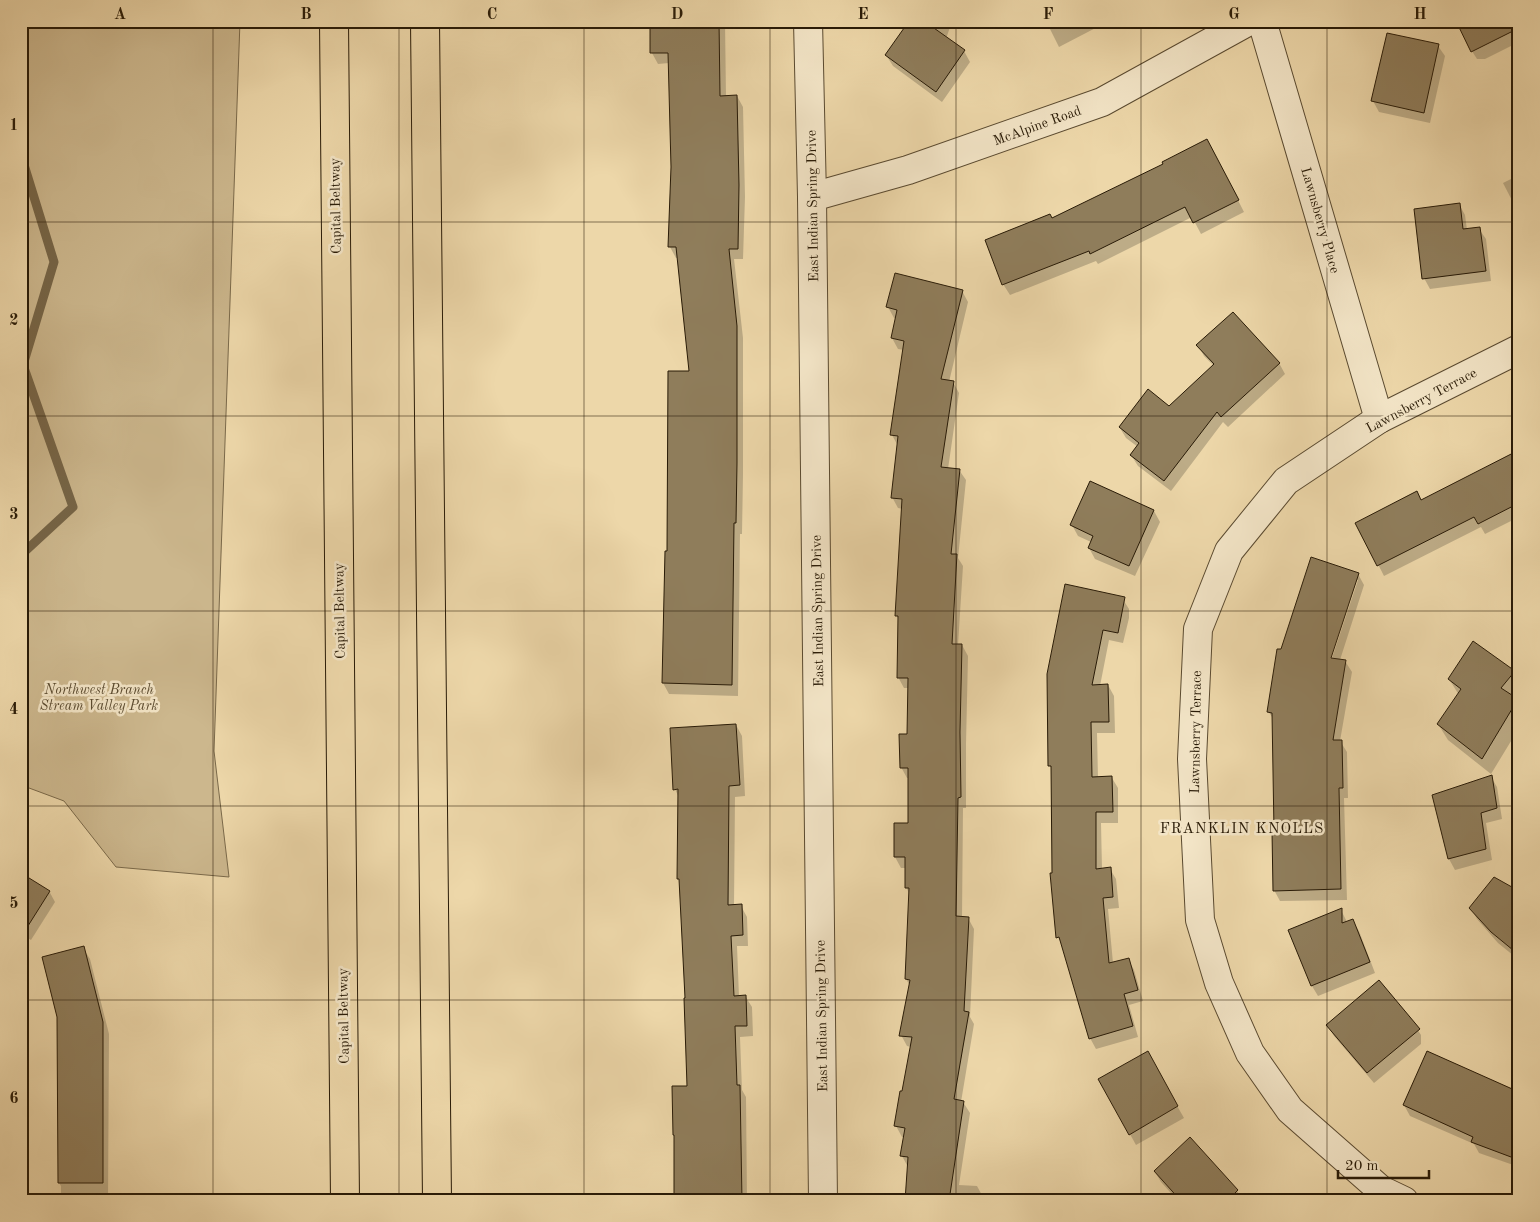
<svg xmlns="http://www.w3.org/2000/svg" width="1540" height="1222" viewBox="0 0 1540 1222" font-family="'Old Standard TT',serif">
<rect width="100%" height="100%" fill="#edd7a9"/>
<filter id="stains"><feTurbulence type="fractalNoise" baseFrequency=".004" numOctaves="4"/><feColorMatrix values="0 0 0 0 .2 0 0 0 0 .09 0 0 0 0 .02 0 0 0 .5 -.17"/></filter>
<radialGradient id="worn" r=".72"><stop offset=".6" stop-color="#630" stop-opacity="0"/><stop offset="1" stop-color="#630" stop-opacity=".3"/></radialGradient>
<path fill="#ccb78d" stroke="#7a694a" d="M21,21H240L214,751L229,877L116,867L64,801L21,785Z"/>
<g fill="#0003" fill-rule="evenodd">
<path d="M651,21H725L726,97L737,96L743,107L745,197L743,259H734L743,338V475L742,534H740L738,696L669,694L663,683L666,552H668L690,372L678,258H676L670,247L672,167L669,63L658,64L652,53Z"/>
<path d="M911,21H952L946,39L964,51L970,62L942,102L893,66L886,55Z"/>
<path d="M1046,21H1109L1059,47Z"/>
<path d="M1519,21V42L1485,59H1477L1470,48Z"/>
<path d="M1438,46L1445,56L1430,123L1379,112L1373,101Z"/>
<path d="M1213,151L1244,212L1201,234L1192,217L1098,264L1096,261L1010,295L1003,284L1052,220Z"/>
<path d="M1519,175V214L1503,183Z"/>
<path d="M1459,204L1465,215L1467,230L1479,229L1486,239L1491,281L1430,289L1424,278Z"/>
<path d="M962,291L968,302L949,382H953L959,393L948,469L959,470L966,480L958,558L963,566L958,645H962L968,656L966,744V808H963L962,918H968L974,929L970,1017L974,1024L961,1102H963L970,1113L959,1185L977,1186L983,1197V1201H906L908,1167L902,1156L905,1137H902L896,1126L911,1047L907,1046L901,1035L910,986L906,979L910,895L906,887V868H901L895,857L910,824L909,778H907L901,767L909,735V688H904L898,677L900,621L896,615L903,509L898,508L892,497L898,446L892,435L904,350L898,349L892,338L896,319L894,318L888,307Z"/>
<path d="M1198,345L1279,363L1285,374L1228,427L1223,422L1171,491L1138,466L1131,455L1138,447L1126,438L1120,428L1169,407L1214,366L1204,356Z"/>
<path d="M1519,451V517L1485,534L1481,527L1384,576L1357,523L1421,501Z"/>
<path d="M1154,511L1160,522L1135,576L1095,559L1089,548L1091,542L1078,536L1072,525Z"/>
<path d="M1358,574L1364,585L1340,660L1345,661L1352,672L1340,741L1347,752L1348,798H1344L1347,900L1280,901L1274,890L1275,833L1274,720L1268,711L1282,651ZM1355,580H1358L1330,664L1328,663Z"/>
<path d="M1122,598L1129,609V618L1123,643L1109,640L1100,686L1108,685L1114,696L1115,733H1097L1098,778H1112L1118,788V823H1101L1102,869H1110L1116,879L1119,908L1108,909L1113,963L1128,959L1134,970L1143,1001L1129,1005L1138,1037L1096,1049L1090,1038L1063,947L1058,937L1053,874L1052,769L1050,766L1048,674Z"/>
<path d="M1514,671L1519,680V693L1515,699L1519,704V728L1491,774L1448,740L1438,724L1459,695L1449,679Z"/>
<path d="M736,725L742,736L745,796L735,797L734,906H741L747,917L748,946H737L739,997L745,996L752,1007L753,1036L740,1037L742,1090L746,1097L747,1201H675L688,1087L679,798L675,789Z"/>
<path d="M1491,777L1497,787L1502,819L1486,823L1492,860L1455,870L1449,859L1434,796Z"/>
<path d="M49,891L55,902L31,940L21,934Z"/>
<path d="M1519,893V960L1498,943L1477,919L1471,909Z"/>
<path d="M1341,910L1347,922L1352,920L1359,931L1375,973L1318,996L1312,986Z"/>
<path d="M83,948L90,959L109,1034L108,1201H61V1186L59,1183Z"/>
<path d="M1414,1024L1421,1035V1044L1374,1083L1334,1036L1328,1025Z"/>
<path d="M1147,1053L1184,1118L1136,1145L1100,1080Z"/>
<path d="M1519,1094V1167L1479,1153L1474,1144L1410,1116L1404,1105Z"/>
<path d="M1155,1172L1237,1191L1243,1201H1178L1161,1182Z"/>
</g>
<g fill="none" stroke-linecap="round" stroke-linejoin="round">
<path stroke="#766547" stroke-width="9" d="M21,155L54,262L23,365L73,507L21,555"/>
</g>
<g fill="#8f7d5b" stroke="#291b07">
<path d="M650,21H719L720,96L737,95L739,185L738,249H729L737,326V463L736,523H734L732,685L662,683L665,551H667L668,371H689L676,247H668L671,167L668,53H650Z"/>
<path d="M909,21H924L965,50L936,92L885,55Z"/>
<path d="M1456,21H1519V28L1471,52Z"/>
<path d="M1387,33L1439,44L1424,113L1371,101Z"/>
<path d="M1207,139L1239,200L1193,223L1185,207L1090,254L1089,251L1002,285L985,240L1050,214L1052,218L1163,164L1162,162Z"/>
<path d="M1460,203L1463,229L1480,227L1486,271L1422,279L1414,209Z"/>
<path d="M895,273L963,290L941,379L954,381L941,467L960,469L951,554H957L952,644H962L960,732L961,797L958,798L956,916L969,917L964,1011L969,1012L954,1099L964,1101L949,1201H905L908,1157L900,1156L905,1128L894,1126L900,1091H902L912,1037L899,1036L910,980L905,979L909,888H905V857H894V823H908V768H900L899,734H907L908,678H897L898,616H895L902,499L891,498L898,436L890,435L904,341L891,338L897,310L886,307Z"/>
<path d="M1233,312L1280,363L1221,417L1217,412L1164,481L1130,455L1139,443L1119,427L1148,389L1169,406L1214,364L1196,345Z"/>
<path d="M1519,450V503L1478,524L1474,517L1377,566L1355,523L1417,491L1421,500Z"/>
<path d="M1090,481L1154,510L1129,566L1088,548L1093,536L1070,525Z"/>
<path d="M1311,557L1359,573L1331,658L1346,660L1333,740H1342L1343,788H1339L1341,889L1273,891L1272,831H1274L1272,713L1267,712L1277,649H1281Z"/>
<path d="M1065,584L1125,597L1118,633L1103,630L1092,685L1108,684L1109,722H1091L1092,777L1112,776L1113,812H1096V869L1111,867L1113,897L1103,898L1109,963L1129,958L1138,990L1124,994L1133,1026L1089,1039L1059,937L1056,938L1050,873H1052L1051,766H1048L1047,674Z"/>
<path d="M1473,641L1515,671L1501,688L1518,699L1482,759L1437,724L1461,689L1448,679Z"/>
<path d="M736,724L740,785L729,786L728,905L742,904L743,935L731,936L734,996L746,995L747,1026H735L737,1085H740L742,1201H674V1135H673L672,1086H687L684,998H685L679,879H677L678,789L673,790L670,728Z"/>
<path d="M1492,775L1497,808L1481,813L1486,849L1448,859L1432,795Z"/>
<path d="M21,873L50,891L21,937Z"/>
<path d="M1494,877L1519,891V955L1491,932L1469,908Z"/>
<path d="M1342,908V923L1353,919L1370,962L1311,986L1288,930Z"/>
<path d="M84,946L103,1022V1183H58L57,1017L42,957Z"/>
<path d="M1379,980L1420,1029L1367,1073L1326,1025Z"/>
<path d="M1148,1051L1178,1106L1129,1135L1098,1079Z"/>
<path d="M1427,1051L1519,1092V1160L1471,1142L1473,1137L1403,1105Z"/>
<path d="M1190,1137L1238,1190L1227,1201H1181L1154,1171Z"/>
</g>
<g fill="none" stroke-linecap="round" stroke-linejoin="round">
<defs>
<g id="minor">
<path d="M808,21L812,197L823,1201"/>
<path d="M1262,21L1379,419"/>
<path d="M812,197L908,170L1102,102L1249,21"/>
<path d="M1404,1201L1381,1190L1290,1110L1250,1053L1219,983L1200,920L1192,759L1198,629L1229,551L1286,481L1379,419L1519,349"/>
</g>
<g id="motorway">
<path d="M334,21L345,1201"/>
<path d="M425,21L437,1201"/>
</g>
</defs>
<use href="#minor" stroke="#5a4a30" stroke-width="30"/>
<use href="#motorway" stroke="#291b07" stroke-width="30"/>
<use href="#minor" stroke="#f3e5c7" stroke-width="28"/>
<use href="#motorway" stroke="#edd7a9" stroke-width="28"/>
</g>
<path fill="none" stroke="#291b07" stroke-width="1" stroke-opacity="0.55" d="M213,21V1201M399,21V1201M584,21V1201M770,21V1201M956,21V1201M1141,21V1201M1327,21V1201M21,222H1519M21,416H1519M21,611H1519M21,806H1519M21,1000H1519"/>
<g text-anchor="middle" stroke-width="5" stroke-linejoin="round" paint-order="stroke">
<g font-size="14" fill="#291b07" stroke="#f3e5c7">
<text transform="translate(1037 125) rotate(-20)" y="5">McAlpine Road</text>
<text transform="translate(335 206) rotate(-91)" y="5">Capital Beltway</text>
<text transform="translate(812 206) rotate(-91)" y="5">East Indian Spring Drive</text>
<text transform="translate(1321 220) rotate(74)" y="5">Lawnsberry Place</text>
<text transform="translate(1421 400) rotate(-28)" y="5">Lawnsberry Terrace</text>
<text transform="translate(339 611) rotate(-91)" y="5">Capital Beltway</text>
<text transform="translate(817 611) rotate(-91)" y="5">East Indian Spring Drive</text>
<text transform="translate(1195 732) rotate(-89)" y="5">Lawnsberry Terrace</text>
<text transform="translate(343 1016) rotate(-91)" y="5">Capital Beltway</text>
<text transform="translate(821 1016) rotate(-91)" y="5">East Indian Spring Drive</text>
</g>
<g font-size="14" font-style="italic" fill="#5a4a2f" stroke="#f3e5c7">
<text x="99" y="694">Northwest Branch<tspan x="99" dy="16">Stream Valley Park</tspan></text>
</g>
<g font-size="15" letter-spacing="1" fill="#291b07" stroke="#f3e5c7">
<text x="1242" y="833">FRANKLIN KNOLLS</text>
</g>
</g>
<rect width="1540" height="1222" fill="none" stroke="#edd7a9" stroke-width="55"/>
<path d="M1338 1170v8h91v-8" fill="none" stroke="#291b07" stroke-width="2.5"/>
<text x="1345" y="1170" font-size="15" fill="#291b07" stroke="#f3e5c7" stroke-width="4" paint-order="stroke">20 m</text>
<rect x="28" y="28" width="1484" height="1166" fill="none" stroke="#291b07" stroke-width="2"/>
<g font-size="16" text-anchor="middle" font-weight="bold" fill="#291b07">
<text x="120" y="19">A</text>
<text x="306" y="19">B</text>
<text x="492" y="19">C</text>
<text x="677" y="19">D</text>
<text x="863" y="19">E</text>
<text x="1048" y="19">F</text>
<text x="1234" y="19">G</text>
<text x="1420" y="19">H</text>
<text x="14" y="130">1</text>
<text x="14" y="325">2</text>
<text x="14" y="519">3</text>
<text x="14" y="714">4</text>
<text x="14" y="908">5</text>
<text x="14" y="1103">6</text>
</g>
<rect width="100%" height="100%" filter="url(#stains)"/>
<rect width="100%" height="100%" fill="url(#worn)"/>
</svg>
